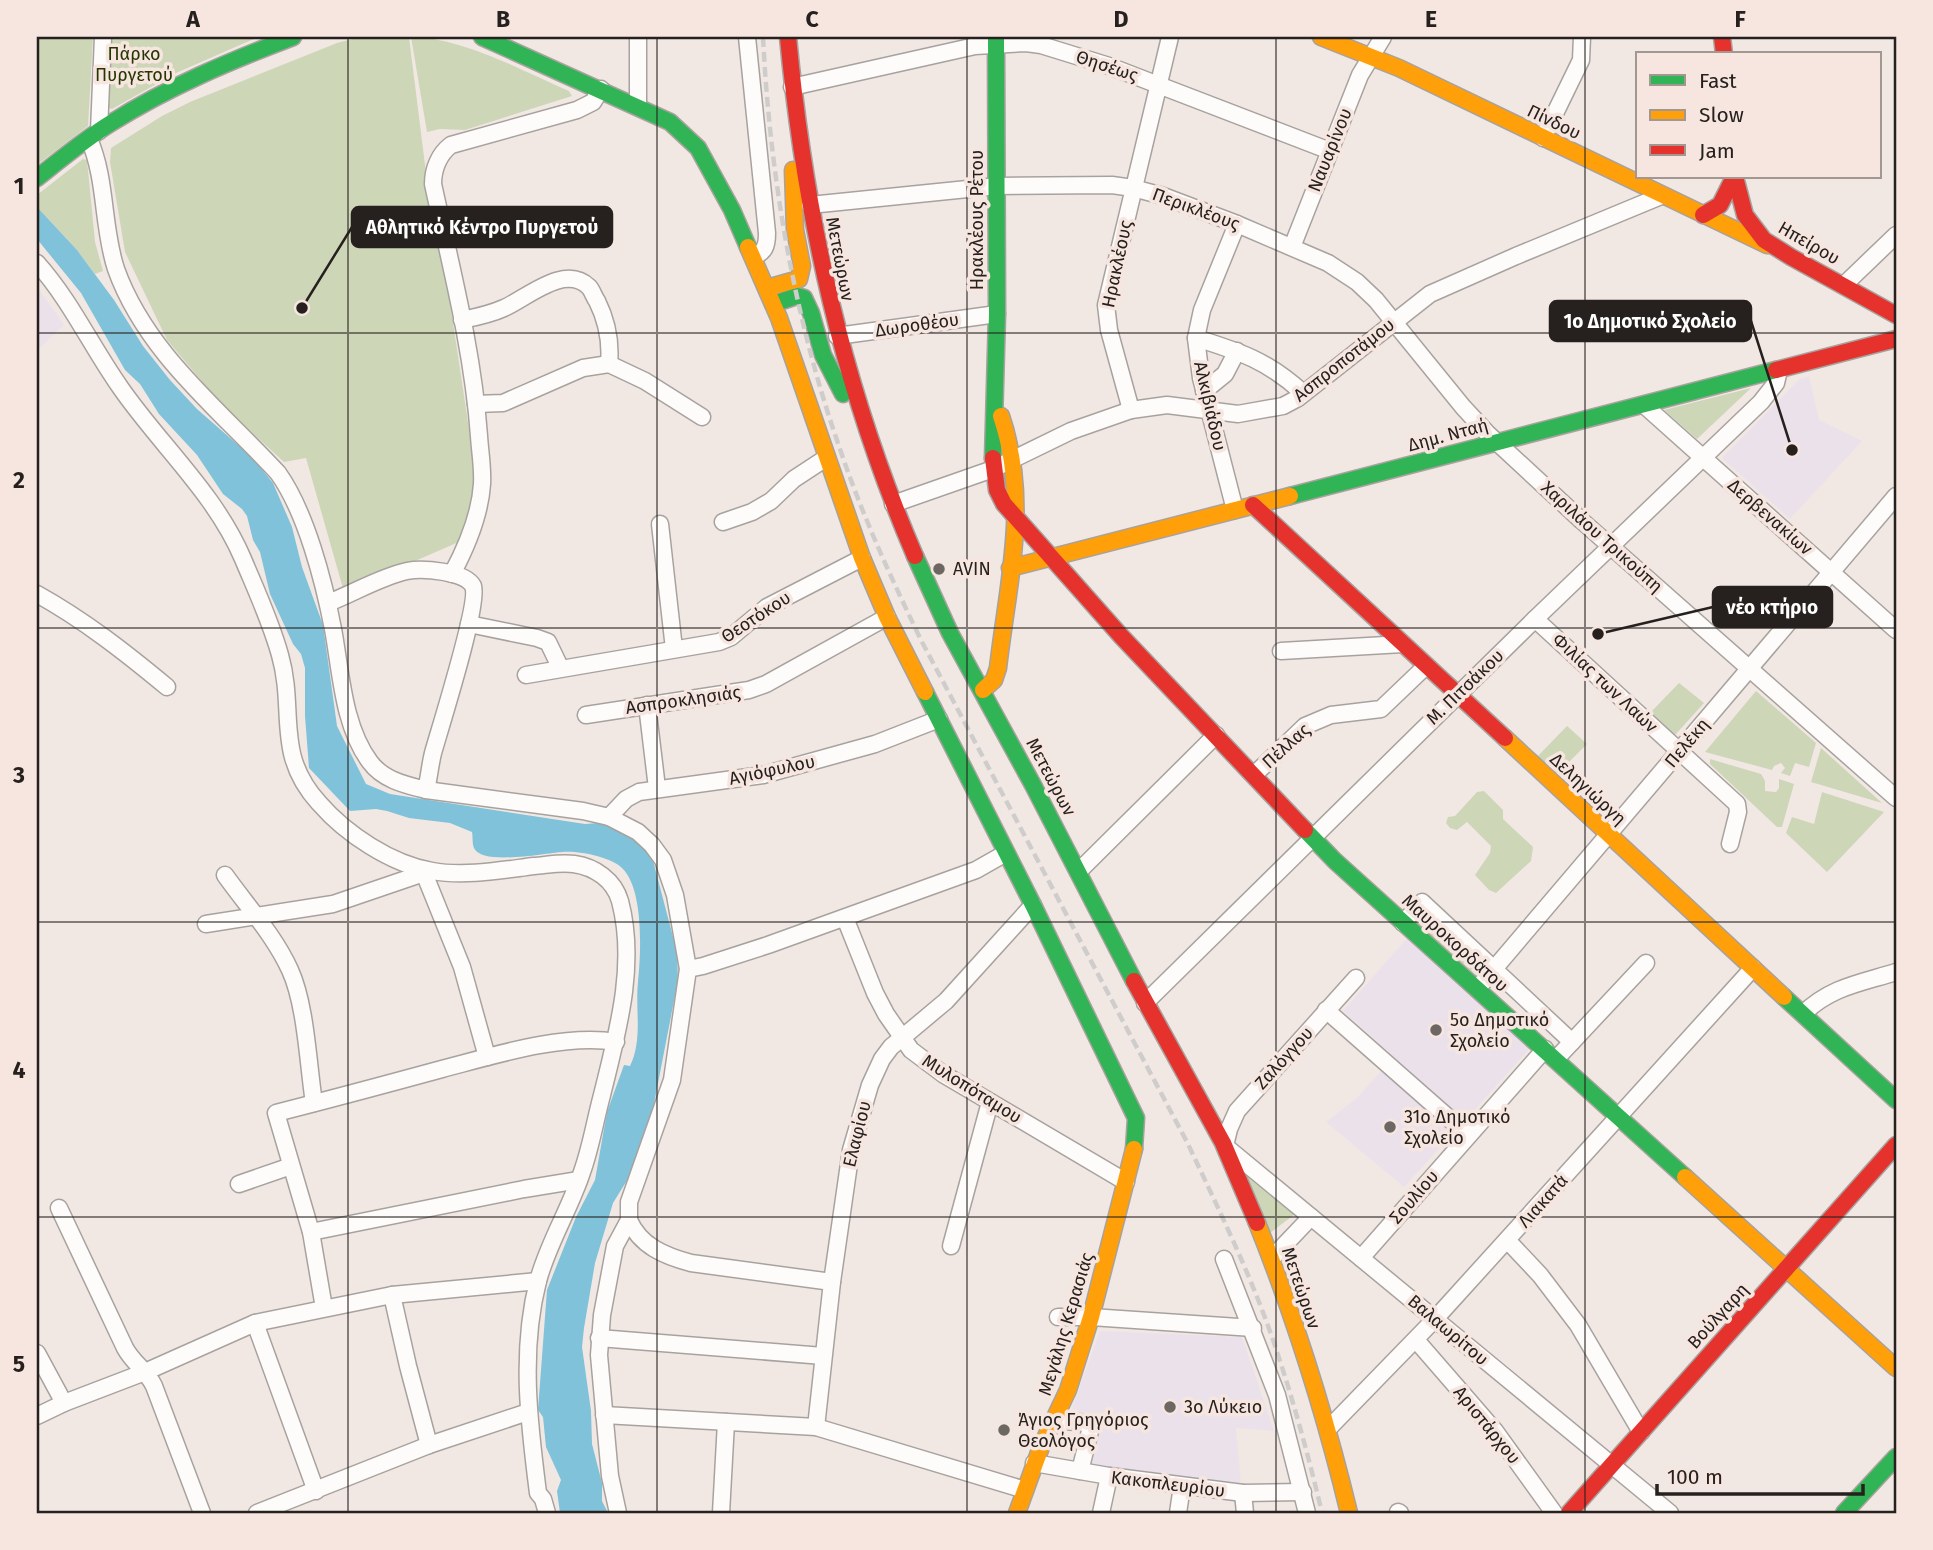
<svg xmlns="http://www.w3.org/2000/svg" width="1933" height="1550" viewBox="0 0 1933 1550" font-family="'Fira Sans',sans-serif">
<rect width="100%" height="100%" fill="#f1e8e4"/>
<g fill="#ebe1eb">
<path d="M37,287L64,325L37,350Z"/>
<path d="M1809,376L1819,420L1862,441L1790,519L1722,458L1800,379Z"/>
<path d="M1407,938L1529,1049L1465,1121L1343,1011Z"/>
<path d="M1382,1070L1453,1133L1404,1187L1326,1122L1357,1098Z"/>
<path d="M1100,1331L1242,1337L1274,1431L1236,1428L1241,1484L1087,1465L1100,1420L1069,1417Z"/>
</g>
<g fill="#ced6b8">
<path d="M38,37H93L88,126L37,165Z"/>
<path d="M108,37H258L176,73L112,109L104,106Z"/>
<path d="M360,37H409L429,197L446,276L475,469L476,506L461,541L344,592L306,458L284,462L221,404L167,340L125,252L110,162L111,148L162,116L190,102L337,43Z"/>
<path d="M411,37C461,37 523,71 569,91L572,96L465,130L440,129L427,132Z"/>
<path d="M83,159L87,160L95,242L103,271L95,274L77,250L37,207V195Z"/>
<path d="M1751,388L1697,439L1664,410Z"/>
<path d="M1679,683L1704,703L1675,735L1650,713Z"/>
<path d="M1756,691L1816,743L1809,767L1795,763L1790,776L1781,773L1785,768L1781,763L1774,766L1772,770L1705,752Z"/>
<path d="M1567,726L1587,744L1555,776L1536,758Z"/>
<path d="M1821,748L1882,803L1811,782Z"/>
<path d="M1710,759L1761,774L1765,781V791L1776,792L1779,788V779L1794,784L1782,827H1777L1710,764Z"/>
<path d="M1484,791L1503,810V819L1533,847L1531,861L1496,893L1489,890L1475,875L1490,853L1491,846L1467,822L1457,830L1450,828L1446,823L1448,817L1455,816L1477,792Z"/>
<path d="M1822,792L1884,812L1827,872L1786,833L1792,817L1814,824Z"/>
<path d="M1419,913L1422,914L1481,967V974L1476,975L1415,922Z"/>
<path d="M1245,1174L1251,1175L1295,1214L1270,1233Z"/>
</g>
<path fill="#7fc2d9" d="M37,207L77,250L114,300L143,346L170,380L197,409L253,458L273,483L292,527L302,567L323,625L337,726L366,784L390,794L585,824L599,823L622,830L651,853L677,952L678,980L653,1109L631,1174L613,1203L595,1263L584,1328L582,1347L591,1411L592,1444L602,1483V1501L608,1513H560L557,1491L561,1480L546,1447L543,1417L538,1410L547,1290L576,1217L595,1180L607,1112L624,1065L630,1066C643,1039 635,1010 638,982C641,953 644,889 622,868C612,857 577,850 562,852C546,853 482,866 474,848C472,844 473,836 472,832L450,823L409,818L387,811L376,809L350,811L309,768L305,716V668L301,654L293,644L270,594L260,552L253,540L247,516L242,509L223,494L197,455L159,414L140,384L125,370L81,293L37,239Z"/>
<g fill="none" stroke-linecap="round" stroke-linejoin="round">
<defs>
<g id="street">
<path d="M747,37L767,233C767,246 765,252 753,257"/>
<path d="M792,87L975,46L1026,43L1041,45L1109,66L1330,151"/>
<path d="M638,106V37"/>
<path d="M99,131L103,37"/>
<path d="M1543,138L1581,60L1582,37"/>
<path d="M89,139C107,180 102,227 116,269C146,353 220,410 278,473C306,512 324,582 333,629C341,672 343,726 370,762C383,780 406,785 426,790L583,811L609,817L638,832L652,845L663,860L675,895L688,969L672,1080L629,1202V1220L615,1246L602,1315L599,1355L610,1476L618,1513"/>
<path d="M810,205L997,186L1112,185L1133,188L1163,196L1237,224L1328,263L1357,282L1376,300L1463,407L1487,433L1582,521L1896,798"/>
<path d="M1292,247L1360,75L1383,37"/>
<path d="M37,263C71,301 91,346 120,387C160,445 215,493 243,559C256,590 271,622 280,655C296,711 274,754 319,803C346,834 391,864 432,871C465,877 502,870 534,866C547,865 561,862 574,864C595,867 614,880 620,901C637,965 617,1034 602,1095C595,1121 591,1147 582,1172C570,1209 548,1243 538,1281C520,1351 529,1423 538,1493L543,1499L547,1513"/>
<path d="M1844,285L1896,235"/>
<path d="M462,320C477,317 491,314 504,308C527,298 565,263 589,287C592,290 594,297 597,301C607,321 611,342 609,364"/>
<path d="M837,336L997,314"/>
<path d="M1196,338C1241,352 1268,361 1303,393"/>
<path d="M1204,391L1225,374L1237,351"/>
<path d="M476,404L503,403L583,368L609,364L645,381L702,417"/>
<path d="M1644,405L1896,630"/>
<path d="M1131,410L1109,330L1106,305L1170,37"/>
<path d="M893,504L993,469L1071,431L1131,410L1167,405L1238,414L1283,406L1298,398L1430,294L1516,256L1661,196"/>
<path d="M1235,510L1201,378L1196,338L1202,310L1237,224"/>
<path d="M723,522L752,512L771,501L794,479L826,458"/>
<path d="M660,524L674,649"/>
<path d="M452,574C467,546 480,516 482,484C483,468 480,452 479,436C473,351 451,267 433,184C433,169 439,154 451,145L577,110L593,102L601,89"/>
<path d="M37,594C84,620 126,653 167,687"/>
<path d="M328,603C354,593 380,577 407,571C422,568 465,571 473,586C480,602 440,728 433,753C430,765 429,778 426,790"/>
<path d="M1535,619L1737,804L1738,812L1730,844"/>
<path d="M469,624L537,638L548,642L560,667"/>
<path d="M1281,651L1403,644"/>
<path d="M526,675L719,642L731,637L767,607L862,558"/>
<path d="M647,705L657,788"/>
<path d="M586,715L749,690L766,684L887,617"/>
<path d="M1254,775L1305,726L1331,715L1381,709L1426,666"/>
<path d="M609,817L626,799L639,792L763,775L875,744L939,719"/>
<path d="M1079,871L1216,735"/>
<path d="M424,873L462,967L487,1057"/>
<path d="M225,875C247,906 274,935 290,970C306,1005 308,1064 314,1103"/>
<path d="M845,918L875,993L886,1014L911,1050L943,1074L1126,1182"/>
<path d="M1403,923L1422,902L1572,1042"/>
<path d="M206,924L333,904L424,873L426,870"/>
<path d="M688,969L703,966L768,945L976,870L1006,853"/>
<path d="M1356,978L1237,1111L1229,1129L1225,1146L1670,1513"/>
<path d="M1477,989L1896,496"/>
<path d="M1145,1003L1535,619L1761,402L1776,383L1779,370"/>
<path d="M1326,1010L1468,1135"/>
<path d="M1803,1014C1830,987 1861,983 1896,972"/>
<path d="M1556,1059L1646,963"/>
<path d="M239,1184L291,1166"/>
<path d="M59,1208L125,1348C133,1363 147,1371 154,1386L202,1513"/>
<path d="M629,1220C640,1246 665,1256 691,1263L832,1282"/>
<path d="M311,1232L524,1189L579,1180"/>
<path d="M1507,1240L1540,1275L1578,1325L1641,1432"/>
<path d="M951,1246L990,1102"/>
<path d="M1272,1258L1311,1217"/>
<path d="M1361,1258L1545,1049"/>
<path d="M1224,1259L1277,1395L1307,1513"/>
<path d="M392,1295L408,1366L429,1445"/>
<path d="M324,1308L311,1232L276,1113C331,1099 387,1084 442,1069C492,1056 564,1033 616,1042"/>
<path d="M1058,1317H1091L1253,1328"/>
<path d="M255,1323L316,1491"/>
<path d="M599,1338L823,1356"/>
<path d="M1416,1340L1495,1431L1554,1513"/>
<path d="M37,1353L64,1403"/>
<path d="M604,1415L816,1427L1025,1490"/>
<path d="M37,1416L64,1403L145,1372L255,1323L392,1295L538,1281"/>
<path d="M1055,1420L1087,1423L1091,1427L1080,1471"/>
<path d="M816,1427L832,1282L851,1150L870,1085L882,1059L891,1047L946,1001L1033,905"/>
<path d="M1328,1429L1435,1319L1753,968"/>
<path d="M1034,1463L1109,1476L1243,1493L1303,1492"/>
<path d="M1243,1493L1245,1513"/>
<path d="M1398,1512L1400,1513"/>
<path d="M257,1513L429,1445L528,1412"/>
<path d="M721,1513L726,1422"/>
<path d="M1101,1513L1109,1476"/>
<path d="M1178,1513L1182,1486"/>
</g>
<g id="fast">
<path d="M482,37L670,122L698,148L732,210L748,247"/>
<path d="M37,178C61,159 85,139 111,123C168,87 230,61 293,37"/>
<path d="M773,304L797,296L804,298L811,313L823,355L843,394"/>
<path d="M993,458L997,314L996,37"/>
<path d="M1290,496L1776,370"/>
<path d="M915,556L950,633L1033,785L1134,981"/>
<path d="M925,692L1033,905L1136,1118L1134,1149"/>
<path d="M1305,830L1335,861L1685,1177"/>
<path d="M1784,997L1896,1100"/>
<path d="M1844,1513L1896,1457"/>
</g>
<g id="slow">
<path d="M1321,37L1399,68L1767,245"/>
<path d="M748,247L779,318L862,558L887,617L925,692"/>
<path d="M767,288L799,279L802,266L795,230L793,170"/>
<path d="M1010,568L1290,496"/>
<path d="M983,690L994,680L998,668C1008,581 1030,502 1001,416"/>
<path d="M1505,738L1784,997"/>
<path d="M1685,1177L1896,1368"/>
<path d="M1257,1223C1295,1318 1325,1414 1349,1513"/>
<path d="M1017,1513L1041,1447L1068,1390L1091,1317L1134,1149"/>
</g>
<g id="jam">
<path d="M788,37C805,218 843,388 915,556"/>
<path d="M1722,37L1724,54"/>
<path d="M1735,177L1745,215L1764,240L1791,257L1896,315"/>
<path d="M1703,215L1720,205L1734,177"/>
<path d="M1776,370L1896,339"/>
<path d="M993,458L997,490L1004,504L1121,636L1305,830"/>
<path d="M1253,505L1505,738"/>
<path d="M1134,981L1223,1143L1257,1223"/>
<path d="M1569,1513L1896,1145"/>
</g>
</defs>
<use href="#street" stroke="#a8a29e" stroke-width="19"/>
<use href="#fast" stroke="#a8a29e" stroke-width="19"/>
<use href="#slow" stroke="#a8a29e" stroke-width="19"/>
<use href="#jam" stroke="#a8a29e" stroke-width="19"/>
<use href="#street" stroke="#fdfcfb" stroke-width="16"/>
<use href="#fast" stroke="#30b455" stroke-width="16"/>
<use href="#slow" stroke="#ff9f0a" stroke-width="16"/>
<use href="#jam" stroke="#e5322d" stroke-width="16"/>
<path stroke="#cfcdcc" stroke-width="4.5" stroke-dasharray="10 5" stroke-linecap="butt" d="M763,37C770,177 794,319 841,452C863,517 892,580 922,642L1188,1144C1218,1208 1249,1271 1272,1337C1292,1395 1308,1454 1322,1513"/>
</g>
<path fill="none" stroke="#26211e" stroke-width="2" stroke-opacity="0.55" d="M348,37V1513M657,37V1513M967,37V1513M1276,37V1513M1585,37V1513M37,333H1896M37,628H1896M37,922H1896M37,1217H1896"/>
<g fill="#6d6763" stroke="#f6e6df" stroke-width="2.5">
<circle cx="939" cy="569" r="7"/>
<circle cx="1436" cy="1030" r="7"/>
<circle cx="1390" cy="1127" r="7"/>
<circle cx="1170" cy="1407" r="7"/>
<circle cx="1004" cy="1430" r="7"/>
</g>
<g text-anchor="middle" stroke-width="7" stroke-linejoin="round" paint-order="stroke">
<g font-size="18" fill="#253600" stroke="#f6e6df">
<text x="134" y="60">Πάρκο<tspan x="134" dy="21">Πυργετού</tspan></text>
</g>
<g font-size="18" fill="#26211e" stroke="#f6e6df">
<text transform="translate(1107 66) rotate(18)" y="6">Θησέως</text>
<text transform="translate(1554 122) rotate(26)" y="6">Πίνδου</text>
<text transform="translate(1330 150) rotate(-68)" y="6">Ναυαρίνου</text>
<text transform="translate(1196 209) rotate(20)" y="6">Περικλέους</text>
<text transform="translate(977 220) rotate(-90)" y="6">Ηρακλέους Ρέτου</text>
<text transform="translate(1809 243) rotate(30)" y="6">Ηπείρου</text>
<text transform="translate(840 259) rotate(79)" y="6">Μετεώρων</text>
<text transform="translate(1117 264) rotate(-78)" y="6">Ηρακλέους</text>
<text transform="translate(917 325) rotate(-8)" y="6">Δωροθέου</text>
<text transform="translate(1344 360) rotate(-38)" y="6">Ασπροποτάμου</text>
<text transform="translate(1210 406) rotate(77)" y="6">Αλκιβιάδου</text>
<text transform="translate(1448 435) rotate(-15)" y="6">Δημ. Νταή</text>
<text transform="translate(1770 517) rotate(41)" y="6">Δερβενακίων</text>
<text transform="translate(1602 537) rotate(42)" y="6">Χαριλάου Τρικούπη</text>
<text transform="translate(756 617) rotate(-33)" y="6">Θεοτόκου</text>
<text transform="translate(1605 683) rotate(43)" y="6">Φιλίας των Λαών</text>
<text transform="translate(1465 687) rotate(-44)" y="6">Μ. Πιτσάκου</text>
<text transform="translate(683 700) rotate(-8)" y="6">Ασπροκλησιάς</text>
<text transform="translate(1687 743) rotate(-50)" y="6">Πελέκη</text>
<text transform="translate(1286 746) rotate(-42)" y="6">Πέλλας</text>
<text transform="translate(772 770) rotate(-12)" y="6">Αγιόφυλου</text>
<text transform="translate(1051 777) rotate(62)" y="6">Μετεώρων</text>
<text transform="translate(1588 789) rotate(43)" y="6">Δεληγιώργη</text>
<text transform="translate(1455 943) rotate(42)" y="6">Μαυροκορδάτου</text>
<text transform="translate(1284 1058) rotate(-48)" y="6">Ζαλόγγου</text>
<text transform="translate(972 1089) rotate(32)" y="6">Μυλοπόταμου</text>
<text transform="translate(857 1134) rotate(-76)" y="6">Ελαφίου</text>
<text transform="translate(1414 1197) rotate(-49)" y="6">Σουλίου</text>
<text transform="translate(1543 1201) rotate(-48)" y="6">Λιακατά</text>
<text transform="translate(1301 1288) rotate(71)" y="6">Μετεώρων</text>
<text transform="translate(1718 1316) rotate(-48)" y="6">Βούλγαρη</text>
<text transform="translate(1066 1324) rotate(-73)" y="6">Μεγάλης Κερασιάς</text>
<text transform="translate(1448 1330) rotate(40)" y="6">Βαλαωρίτου</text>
<text transform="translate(1487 1425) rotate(51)" y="6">Αριστάρχου</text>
<text transform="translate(1168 1484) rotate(7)" y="6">Κακοπλευρίου</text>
</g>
<g font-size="18" fill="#26211e" stroke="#f6e6df" text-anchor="start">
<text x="953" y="575">AVIN</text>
<text x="1450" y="1026">5ο Δημοτικό<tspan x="1450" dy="21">Σχολείο</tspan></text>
<text x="1404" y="1123">31ο Δημοτικό<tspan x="1404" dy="21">Σχολείο</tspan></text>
<text x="1184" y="1413">3ο Λύκειο</text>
<text x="1018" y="1426">Άγιος Γρηγόριος<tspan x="1018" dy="21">Θεολόγος</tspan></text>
</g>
</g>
<path fill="none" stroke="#26211e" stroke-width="2.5" d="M302 308L352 227M1792 450L1751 321M1598 634L1713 607"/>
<g fill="#26211e" stroke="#f6e6df" stroke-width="2.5">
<circle cx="302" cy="308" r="7"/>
<circle cx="1792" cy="450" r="7"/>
<circle cx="1598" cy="634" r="7"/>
</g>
<g fill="#26211e" stroke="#26211e" stroke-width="2.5">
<rect x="352" y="207" width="260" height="40" rx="7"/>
<rect x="1550" y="301" width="201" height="40" rx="7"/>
<rect x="1713" y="587" width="119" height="40" rx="7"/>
</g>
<g font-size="19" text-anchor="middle" font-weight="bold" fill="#fff">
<text x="482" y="234">Αθλητικό Κέντρο Πυργετού</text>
<text x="1650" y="328">1ο Δημοτικό Σχολείο</text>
<text x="1772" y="614">νέο κτήριο</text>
</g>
<rect width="1933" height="1550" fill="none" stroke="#f6e6df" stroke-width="77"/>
<rect x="1636" y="52" width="245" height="126" fill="#f6e6df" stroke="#a39792" stroke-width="2"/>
<rect x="1650" y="75" width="35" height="10" fill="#30b455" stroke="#a39792" stroke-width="2"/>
<text x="1699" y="88" font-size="21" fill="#26211e">Fast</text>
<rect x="1650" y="110" width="35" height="10" fill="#ff9f0a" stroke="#a39792" stroke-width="2"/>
<text x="1699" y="122" font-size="21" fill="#26211e">Slow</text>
<rect x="1650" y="145" width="35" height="10" fill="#e5322d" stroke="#a39792" stroke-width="2"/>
<text x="1699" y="158" font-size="21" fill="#26211e">Jam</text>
<path d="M1657 1484v10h206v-10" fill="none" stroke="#26211e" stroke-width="3.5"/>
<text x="1667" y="1484" font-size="21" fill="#26211e" stroke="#f6e6df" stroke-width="5" paint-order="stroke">100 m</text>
<rect x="38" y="38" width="1857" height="1474" fill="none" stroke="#26211e" stroke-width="2.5"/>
<g font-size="23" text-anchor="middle" font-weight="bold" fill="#26211e">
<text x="193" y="27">A</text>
<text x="503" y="27">B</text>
<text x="812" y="27">C</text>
<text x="1121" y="27">D</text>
<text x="1431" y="27">E</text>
<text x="1740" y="27">F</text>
<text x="19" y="194">1</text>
<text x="19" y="488">2</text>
<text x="19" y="783">3</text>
<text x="19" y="1078">4</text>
<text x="19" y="1372">5</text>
</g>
</svg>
